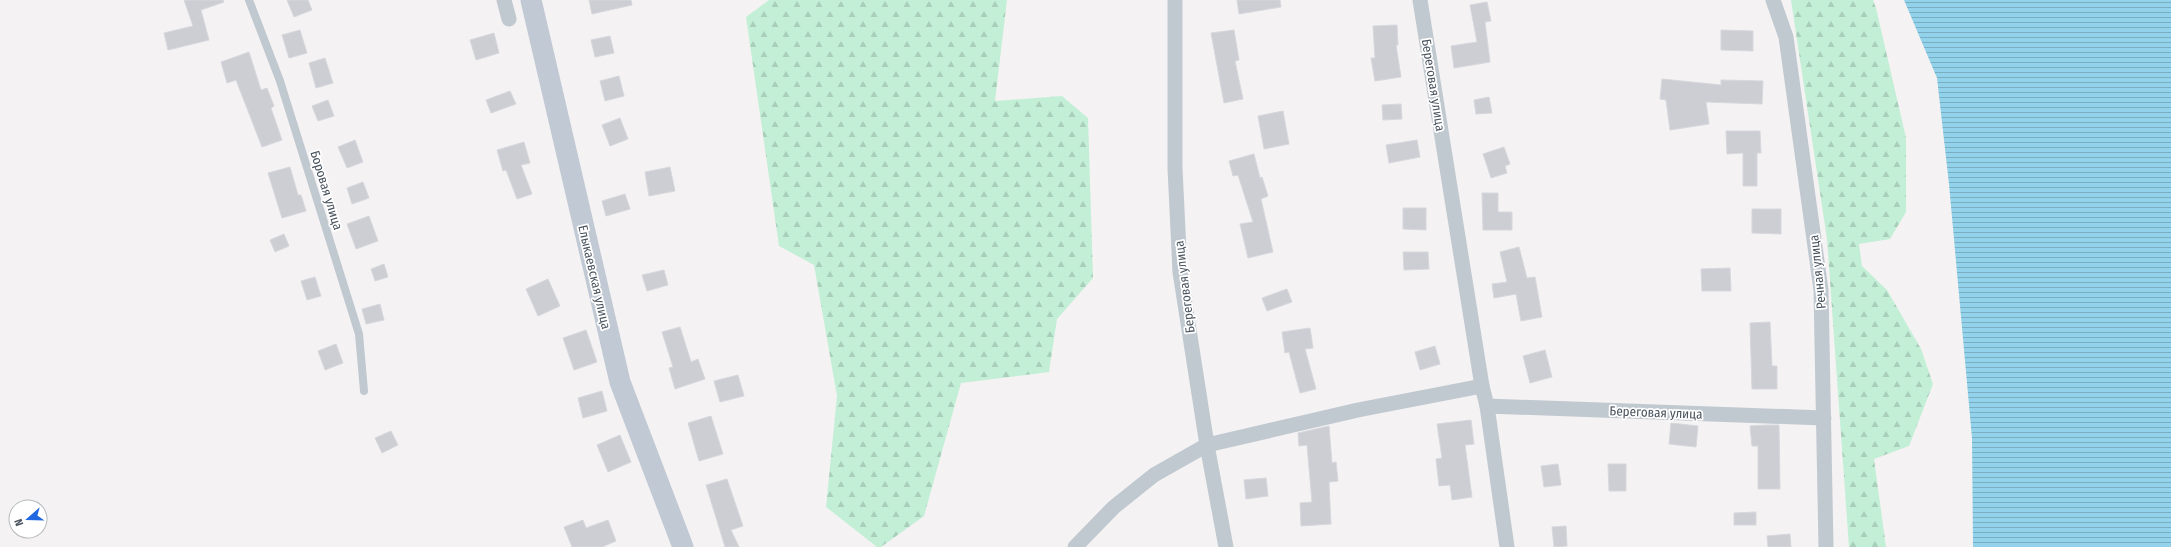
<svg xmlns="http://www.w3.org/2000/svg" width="2171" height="547" viewBox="0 0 2171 547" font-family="'Fira Sans Condensed',sans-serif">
<defs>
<pattern id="forest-firs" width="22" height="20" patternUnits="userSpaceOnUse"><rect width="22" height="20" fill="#c3efd7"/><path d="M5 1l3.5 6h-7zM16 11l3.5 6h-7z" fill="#a9cfbb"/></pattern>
<pattern id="water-rules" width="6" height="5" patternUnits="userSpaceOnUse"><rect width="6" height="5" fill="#92d2ea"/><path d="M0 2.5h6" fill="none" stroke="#79adc1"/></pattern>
</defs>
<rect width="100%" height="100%" fill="#f4f2f2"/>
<g fill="url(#forest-firs)">
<path d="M769,0H1007L995,101L1062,96L1088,118L1093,278L1057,319L1049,372L961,383L924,516L881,547H877L826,507L837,396L814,265L779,246L746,17Z"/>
<path d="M1791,0H1873L1876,8L1906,138V212L1890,239L1859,244L1862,266L1887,290L1921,349L1933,384L1909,446L1874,459L1886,547H1849L1827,239Z"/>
</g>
<path fill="url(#water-rules)" d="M1904,0H2171V547H1973L1972,438L1949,184L1937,78Z"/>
<g fill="#ccced4" stroke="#d6d8dd">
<path d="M184,0H223L224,2L201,10L209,40L168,50L164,33L193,26Z"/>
<path d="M287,0H308L312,10L294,17Z"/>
<path d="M589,0H631L632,5L592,14Z"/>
<path d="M1237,0H1280L1281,7L1239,14Z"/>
<path d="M1487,2L1491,21L1485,22L1490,62L1454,68L1451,46L1477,42L1470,5Z"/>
<path d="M1397,25L1398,45H1396L1401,77L1375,81L1371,58H1375L1373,26Z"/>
<path d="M300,30L307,53L289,58L282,35Z"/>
<path d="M1234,30L1239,60L1235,61L1243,99L1224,103L1211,33Z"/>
<path d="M1721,30L1753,31V51L1721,50Z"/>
<path d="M494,33L499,53L476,60L470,40Z"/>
<path d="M610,36L614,53L595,57L591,40Z"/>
<path d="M249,52L261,90L267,88L274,106L271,108L282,140L262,147L236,80L227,83L221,62Z"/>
<path d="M325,58L333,83L316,88L309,63Z"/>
<path d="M619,76L624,96L605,101L600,81Z"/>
<path d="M1662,79L1721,85V80L1763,81L1762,104L1706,102L1709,124L1670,130L1666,100L1660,99Z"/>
<path d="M510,91L516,104L491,113L486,100Z"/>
<path d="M1489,97L1492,113L1476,114L1474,100Z"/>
<path d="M328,100L334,116L318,121L312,106Z"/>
<path d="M1401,104L1402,119L1383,120L1382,105Z"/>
<path d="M1283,111L1289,144L1264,149L1258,116Z"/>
<path d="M620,118L628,139L610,146L602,125Z"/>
<path d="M1726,131H1760L1761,153H1757V186H1743V153L1727,154Z"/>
<path d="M355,140L363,162L347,168L338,147Z"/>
<path d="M1417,140L1420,157L1389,163L1386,145Z"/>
<path d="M524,142L530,163L521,165L532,194L517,199L506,170L503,171L497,150Z"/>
<path d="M1504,147L1510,164L1505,166L1507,173L1491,178L1483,154Z"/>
<path d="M1254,154L1260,178L1262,177L1268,196L1261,199L1273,252L1248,258L1240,224L1253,222L1238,175L1233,176L1229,161Z"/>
<path d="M290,167L298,195H301L306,211L282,218L268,173Z"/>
<path d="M670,167L675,191L649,196L645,172Z"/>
<path d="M363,182L369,198L352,204L347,188Z"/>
<path d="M1482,193H1498V212H1512V230H1483Z"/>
<path d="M625,194L630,209L606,216L602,201Z"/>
<path d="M1403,208H1426V230L1403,229Z"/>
<path d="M1752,209H1781V234L1752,233Z"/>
<path d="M369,216L378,241L356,249L347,224Z"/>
<path d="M284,234L289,246L275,252L270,240Z"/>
<path d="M1519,247L1527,278L1535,277L1542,317L1521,321L1516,294L1494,298L1492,284L1507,282L1500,252Z"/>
<path d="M1403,252H1428L1429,269L1404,270Z"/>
<path d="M384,264L388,277L375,281L371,269Z"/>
<path d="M1730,268L1731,291H1702L1701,269Z"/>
<path d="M664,270L668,285L647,291L642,275Z"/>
<path d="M315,277L321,296L307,300L301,281Z"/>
<path d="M548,279L560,306L538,316L526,289Z"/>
<path d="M1287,289L1292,302L1267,311L1262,298Z"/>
<path d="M380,304L384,320L366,324L362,309Z"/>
<path d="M1770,322L1772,366H1777V389H1752L1750,323Z"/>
<path d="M680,327L691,362L698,359L705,379L675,389L669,368L673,367L662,332Z"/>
<path d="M1310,328L1313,348L1305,349L1316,389L1300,393L1289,352L1285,353L1282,332Z"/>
<path d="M586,330L597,362L574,370L563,338Z"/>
<path d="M336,344L343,363L325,370L318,351Z"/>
<path d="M1435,346L1440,364L1420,370L1415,352Z"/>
<path d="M1545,350L1552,377L1530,383L1523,356Z"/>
<path d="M738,375L744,396L720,402L714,381Z"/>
<path d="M602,391L607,411L583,418L578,398Z"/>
<path d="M711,416L723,454L699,461L688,423Z"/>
<path d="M1471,420L1474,444L1465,445L1472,497L1452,500L1450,485L1439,486L1436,459L1442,458L1437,424Z"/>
<path d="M1671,423L1698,426L1696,447L1669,444Z"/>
<path d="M1768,425H1779L1780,489H1758V446H1752L1750,426Z"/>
<path d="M1329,426L1332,463L1336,462L1338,481L1329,482L1331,524L1301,526L1300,503L1312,502L1307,445L1299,446L1298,433Z"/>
<path d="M391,431L398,445L382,453L375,438Z"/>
<path d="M620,435L631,462L608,472L597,445Z"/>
<path d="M1558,464L1561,485L1544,487L1541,466Z"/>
<path d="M1608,464H1626V491H1609Z"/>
<path d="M1266,478L1268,496L1246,499L1244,480Z"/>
<path d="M727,479L743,526L731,530L739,547H725L706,485Z"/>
<path d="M1756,512V525H1734V513Z"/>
<path d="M583,520L586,528L608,520L616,541L602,547H572L564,527Z"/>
<path d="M1566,526L1567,546L1554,547L1552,527Z"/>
<path d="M1790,534L1791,547H1768L1767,536Z"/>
</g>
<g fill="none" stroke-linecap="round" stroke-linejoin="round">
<path stroke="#c0c8d0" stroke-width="8" d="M249,0L280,81L359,334L364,391"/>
<g stroke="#c0c8d0" stroke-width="15">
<path d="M504,0L509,19"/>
<path d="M1175,0V168L1180,272L1207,445L1226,547"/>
<path d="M1420,0L1482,386L1487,406L1507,547"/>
<path d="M1773,0L1786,37L1821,290L1826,547"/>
<path d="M1487,406L1824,418"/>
<path d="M1075,547L1114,507L1154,475L1207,445L1358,410L1482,386"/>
</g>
<path stroke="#c1c9d4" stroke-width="21" d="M531,0L620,382L683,547"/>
</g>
<g text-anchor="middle" stroke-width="3.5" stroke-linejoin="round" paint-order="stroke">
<g font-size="13" fill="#4a545f" stroke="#fff">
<text transform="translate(1434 85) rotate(81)" y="5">Береговая улица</text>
<text transform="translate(327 190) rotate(73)" y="5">Боровая улица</text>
<text transform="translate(1817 272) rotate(-96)" y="5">Речная улица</text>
<text transform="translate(595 277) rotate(77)" y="5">Елыкаевская улица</text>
<text transform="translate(1184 287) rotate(-97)" y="5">Береговая улица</text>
<text transform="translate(1656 412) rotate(2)" y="5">Береговая улица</text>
</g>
</g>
<g transform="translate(28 519) rotate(250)"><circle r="19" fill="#ffffff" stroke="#b7bbbf"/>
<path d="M0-3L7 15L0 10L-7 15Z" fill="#2167df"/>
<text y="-6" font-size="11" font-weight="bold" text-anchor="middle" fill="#4a545f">N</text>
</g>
</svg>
